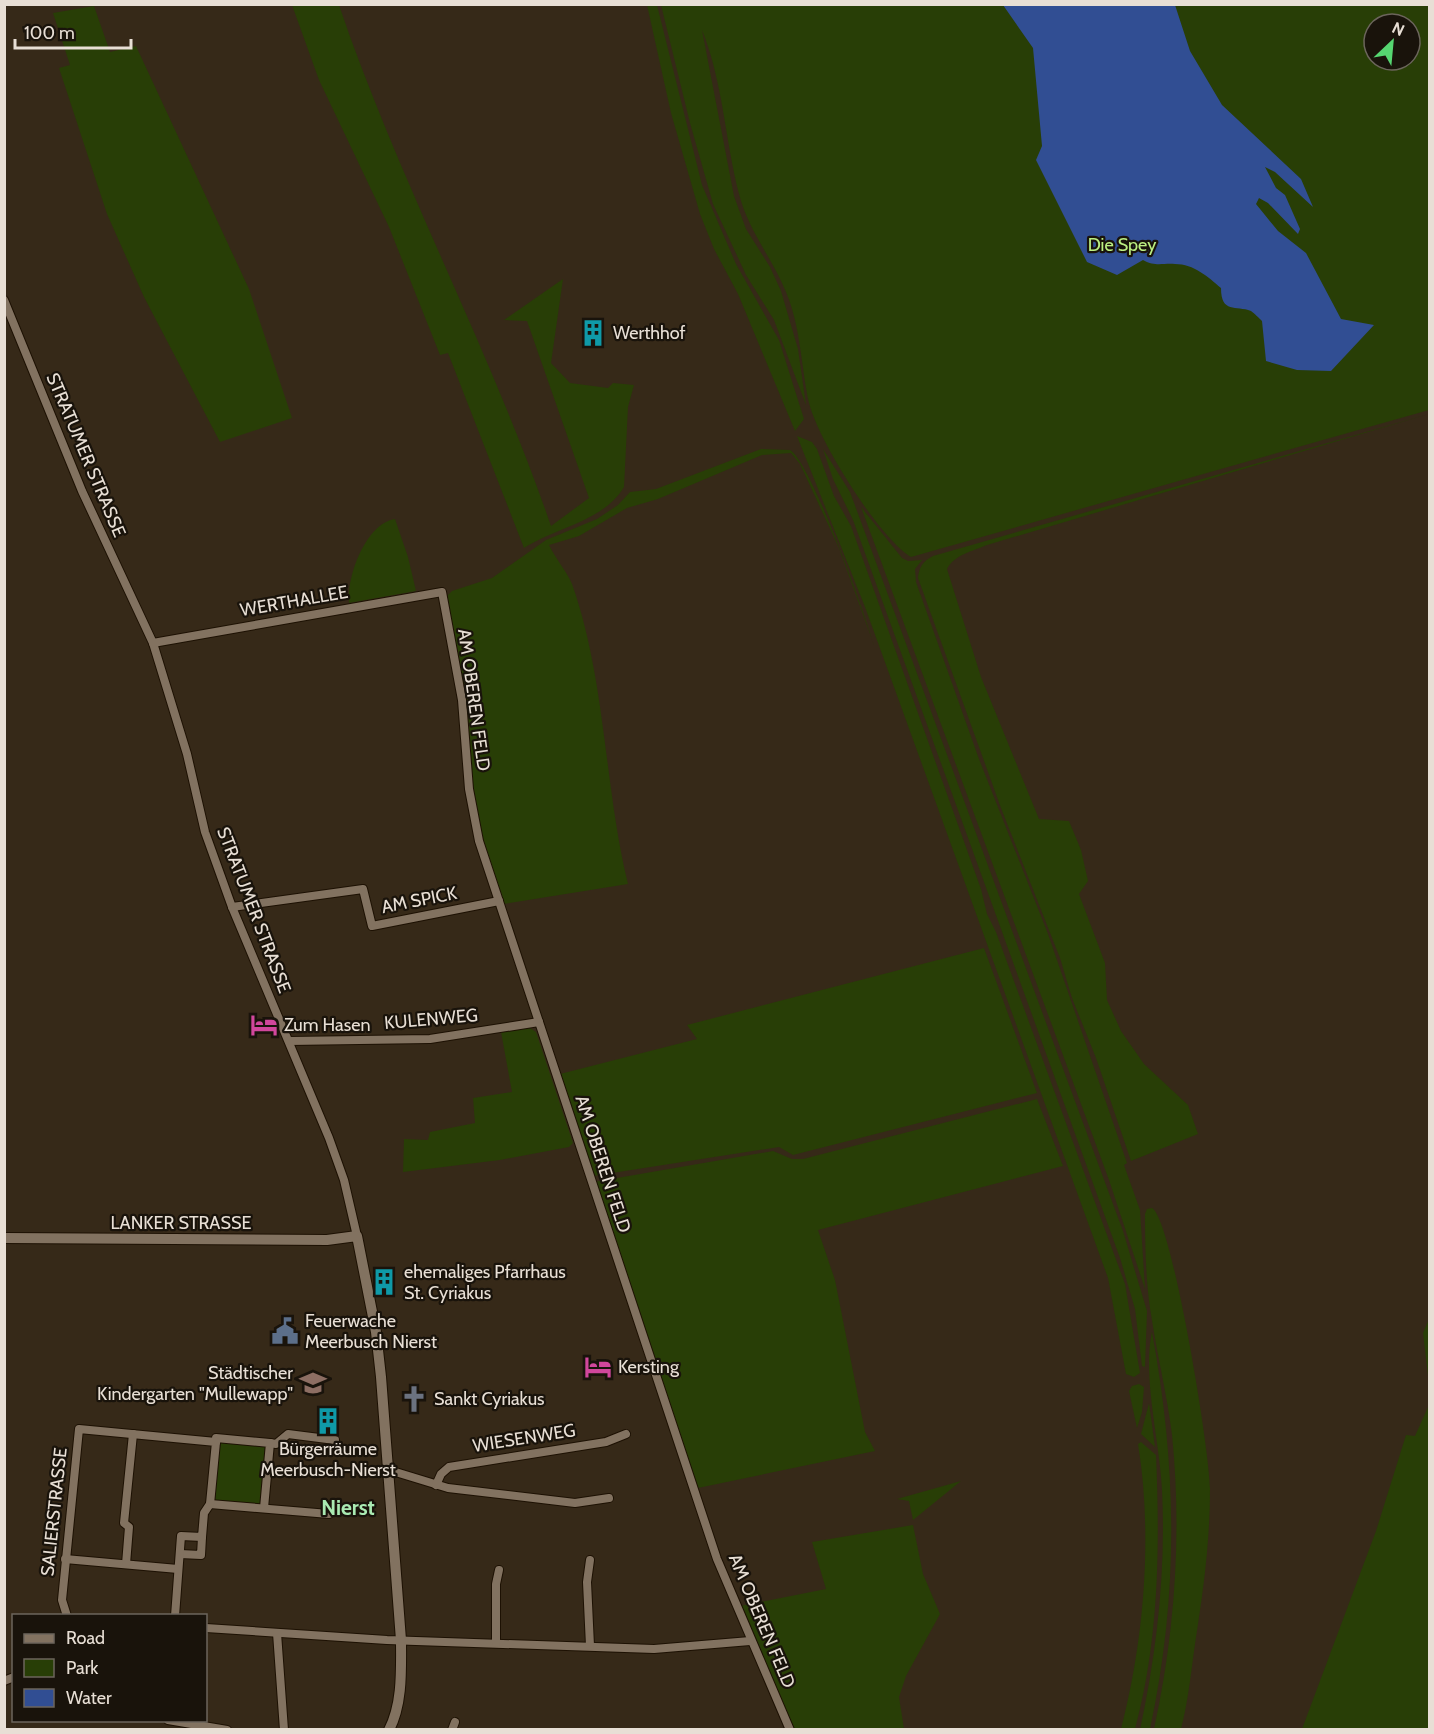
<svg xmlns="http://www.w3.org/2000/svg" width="1434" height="1734" viewBox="0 0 1434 1734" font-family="Cabin,sans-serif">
<rect width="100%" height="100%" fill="#362918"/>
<g fill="#283e06" fill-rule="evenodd">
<path d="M292,5H339C399,182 490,348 551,526L589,498L527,321L504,320L563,279L551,363L570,383L608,388L613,383L634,385L628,407L624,487C604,521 555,528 524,548L448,353L440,355L389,227L319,80Z"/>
<path d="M647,5H657L702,185L736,264L779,340L804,419L795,431L738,294L714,249L700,214L671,113Z"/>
<path d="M661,5H1429V410L911,557C879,538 818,440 809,403C801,366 801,328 786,292C772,258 748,230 739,194C725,140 723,82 702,30L734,196L746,229L770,267L781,291L798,349L806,405L774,320L746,275L713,204L690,123ZM1374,24H1410V60H1374Z"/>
<path d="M94,6L110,52L136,46L249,289L292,418L220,442L144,297L107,214L59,68L70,65L53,13Z"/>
<path d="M1429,414L987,545C973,551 954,555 947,569L981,677L1039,819L1069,821L1081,850L1088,881L1079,894L1105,963L1107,1000L1121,1031L1144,1064L1188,1105L1198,1134L1131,1161L1096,1058L1072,998L1060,958L1001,808L918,578C919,567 923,561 933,556Z"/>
<path d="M797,436L812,442L817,449L834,496L851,526L981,889L987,914L996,932L1125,1284L1140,1373L1134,1377L1126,1374L1108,1278L865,607Z"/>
<path d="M761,449L790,450C811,462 865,614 874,645L839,548L800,464L791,453L762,455L658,499L627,508L579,536L549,545C555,558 566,570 572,584C606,680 604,786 628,884L503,904L477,819L447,596L452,591L492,578L546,540L597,519L618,505L630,492L656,489Z"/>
<path d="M823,449L850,492L1123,1231L1147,1311L1145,1367L1142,1366L1135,1309L1120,1258L853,520L833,479Z"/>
<path d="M861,507L902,558L908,561L922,560L915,569L916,582L979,759L1048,934L1127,1163L1124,1165L1140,1210L1145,1289L1109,1180Z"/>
<path d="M395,519L408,557L416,591L349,603C346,577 366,523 395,519Z"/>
<path d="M984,948L1037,1093L793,1155L779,1147L593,1176L560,1074L697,1039L687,1025Z"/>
<path d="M530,1028L536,1032L573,1143L569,1147L500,1160L403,1172L404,1139L428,1140L430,1132L475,1123L473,1098L512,1092L501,1032Z"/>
<path d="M1037,1099L1063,1166L818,1230L835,1280L865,1432L875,1451L698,1488L594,1182L773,1151L792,1159H803Z"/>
<path d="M1152,1208C1172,1218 1211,1457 1210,1490C1210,1542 1203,1593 1195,1644C1191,1673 1188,1702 1181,1729H1154C1175,1633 1182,1533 1172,1435C1167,1394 1157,1355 1151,1314C1146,1286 1145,1244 1145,1214L1147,1209Z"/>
<path d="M1429,1319V1384L1423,1333Z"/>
<path d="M1152,1332C1177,1467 1179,1593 1150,1729L1140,1730C1157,1650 1166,1571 1162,1490C1160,1443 1142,1376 1152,1332Z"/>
<path d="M1139,1384L1144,1387L1142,1412L1137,1428L1129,1391L1132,1386Z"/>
<path d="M1149,1403L1155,1447L1141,1434Z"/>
<path d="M1429,1405V1729H1302L1376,1531L1406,1435L1415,1436Z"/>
<path d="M220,1441L267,1446L261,1505L215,1500Z"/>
<path d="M1141,1442L1156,1455C1160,1547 1159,1640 1135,1729H1121C1144,1641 1153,1535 1138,1444Z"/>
<path d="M961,1481L913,1520L909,1501L897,1499Z"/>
<path d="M913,1525L923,1574L940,1614L906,1676L899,1697L904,1729H792L740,1606L826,1589L812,1542Z"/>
</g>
<path fill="#314e93" d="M1147,4L1175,5L1190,51L1222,105L1301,179L1313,207L1275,172L1265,167L1276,188L1285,195L1300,229L1298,234L1268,203L1259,198L1256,204L1278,231L1306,253L1341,319L1374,325L1331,371L1297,370L1266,361L1262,321C1259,318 1254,313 1251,311C1236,305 1221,314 1221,288C1208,277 1194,264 1175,264C1162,263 1156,267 1143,260L1117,275L1087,262L1036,160L1042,146L1033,48L1003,5Z"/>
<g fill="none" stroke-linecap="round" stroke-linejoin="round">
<defs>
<g id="minor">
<path d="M4,300L82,491L153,643L187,754L205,832L232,907L329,1138L344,1180L357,1236"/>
<path d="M153,643L442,592L462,700L469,789L479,841L717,1559L790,1730"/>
<path d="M232,907L363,889L372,926L499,901"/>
<path d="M289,1041L430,1039L539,1022"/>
<path d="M216,1442V1438L270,1443L264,1508"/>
<path d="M270,1443L276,1444L288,1434L335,1440"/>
<path d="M389,1470L448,1488L575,1503L609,1498"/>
<path d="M436,1485L441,1474L449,1467L606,1442L626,1434"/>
<path d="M210,1504L329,1514"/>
<path d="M180,1554L201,1555L202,1537"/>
<path d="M65,1559L178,1569"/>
<path d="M126,1564L129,1527L124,1523L133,1434"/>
<path d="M67,1616L62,1600L79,1429L216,1442L210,1504L204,1513L202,1537L181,1536L175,1616"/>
<path d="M206,1628L387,1640L654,1649L750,1641"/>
<path d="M277,1633L284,1730"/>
<path d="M496,1643V1584L499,1570"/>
<path d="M590,1646L587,1582L590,1560"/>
<path d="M4,1681L14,1677"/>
<path d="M168,1720L227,1730"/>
<path d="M452,1730L455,1722"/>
</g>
<path id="tertiary" d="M4,1238L327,1240L357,1236L376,1332L381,1377L401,1640C401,1668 403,1703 389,1730"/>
</defs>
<use href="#minor" stroke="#1d1103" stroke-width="10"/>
<use href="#tertiary" stroke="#1d1103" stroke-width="12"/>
<use href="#minor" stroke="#827260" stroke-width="8"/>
<use href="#tertiary" stroke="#827260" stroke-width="10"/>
</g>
<defs>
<symbol id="building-bare" viewBox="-9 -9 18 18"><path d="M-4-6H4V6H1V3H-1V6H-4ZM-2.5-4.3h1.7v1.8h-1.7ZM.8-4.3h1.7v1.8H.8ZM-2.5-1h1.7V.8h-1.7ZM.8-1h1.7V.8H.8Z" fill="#0f9aa8" stroke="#19130b" stroke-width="2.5" paint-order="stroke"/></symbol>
<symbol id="hotel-bare" viewBox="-9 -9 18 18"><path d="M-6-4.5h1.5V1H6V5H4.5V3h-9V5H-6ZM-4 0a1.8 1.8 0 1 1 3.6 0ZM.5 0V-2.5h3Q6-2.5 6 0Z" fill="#d1479c" stroke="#19130b" stroke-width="2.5" paint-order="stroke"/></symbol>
<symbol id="civic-bare" viewBox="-9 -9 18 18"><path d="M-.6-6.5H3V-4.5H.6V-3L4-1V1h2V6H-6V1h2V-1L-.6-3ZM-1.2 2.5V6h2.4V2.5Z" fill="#5c6f8a" stroke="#19130b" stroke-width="2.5" paint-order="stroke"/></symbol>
<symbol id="school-bare" viewBox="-9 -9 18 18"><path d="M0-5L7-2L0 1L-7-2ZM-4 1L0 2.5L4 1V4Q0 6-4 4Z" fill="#8d6e63" stroke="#19130b" stroke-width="2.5" paint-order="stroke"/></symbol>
<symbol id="church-bare" viewBox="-9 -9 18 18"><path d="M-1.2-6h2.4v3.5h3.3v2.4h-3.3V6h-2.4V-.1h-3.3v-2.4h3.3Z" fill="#6b7280" stroke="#19130b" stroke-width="2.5" paint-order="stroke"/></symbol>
</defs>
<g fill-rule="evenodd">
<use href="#building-bare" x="574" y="314" width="38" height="38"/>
<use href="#hotel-bare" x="245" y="1006" width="38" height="38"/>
<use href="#building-bare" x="365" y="1263" width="38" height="38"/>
<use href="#civic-bare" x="266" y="1312" width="38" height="38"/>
<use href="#hotel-bare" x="579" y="1348" width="38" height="38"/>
<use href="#school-bare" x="294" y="1364" width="38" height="38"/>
<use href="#church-bare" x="395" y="1380" width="38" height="38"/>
<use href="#building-bare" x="309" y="1402" width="38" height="38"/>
</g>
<g text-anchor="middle" stroke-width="4.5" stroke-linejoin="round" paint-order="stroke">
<g font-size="18" fill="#bcf083" stroke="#19130b">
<text x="1122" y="251">Die Spey</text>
</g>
<g font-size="18" fill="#e8dfd5" stroke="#19130b" text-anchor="start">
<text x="613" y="339">Werthhof</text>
<text x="284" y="1031">Zum Hasen</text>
<text x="404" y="1278">ehemaliges Pfarrhaus<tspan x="404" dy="21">St. Cyriakus</tspan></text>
<text x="305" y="1327">Feuerwache<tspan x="305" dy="21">Meerbusch Nierst</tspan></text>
<text x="618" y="1373">Kersting</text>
<text x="293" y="1379" text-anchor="end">Städtischer<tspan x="293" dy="21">Kindergarten "Mullewapp"</tspan></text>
<text x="434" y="1405">Sankt Cyriakus</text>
<text x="328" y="1455" text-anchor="middle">Bürgerräume<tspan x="328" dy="21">Meerbusch-Nierst</tspan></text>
</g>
<g font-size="18" fill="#e8dfd5" stroke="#19130b">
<text transform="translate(86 455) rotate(67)" y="6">STRATUMER STRASSE</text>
<text transform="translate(294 601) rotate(-10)" y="6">WERTHALLEE</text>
<text transform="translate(474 700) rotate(82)" y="6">AM OBEREN FELD</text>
<text transform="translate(419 900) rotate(-11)" y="6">AM SPICK</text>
<text transform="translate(254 910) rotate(69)" y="6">STRATUMER STRASSE</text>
<text transform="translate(431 1019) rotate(-5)" y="6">KULENWEG</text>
<text transform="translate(603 1164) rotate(72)" y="6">AM OBEREN FELD</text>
<text x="181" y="1229">LANKER STRASSE</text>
<text transform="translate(524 1438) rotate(-9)" y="6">WIESENWEG</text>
<text transform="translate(54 1512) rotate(-84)" y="6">SALIERSTRASSE</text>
<text transform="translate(762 1621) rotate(67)" y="6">AM OBEREN FELD</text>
</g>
<g font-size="21" font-weight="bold" fill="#aaeab2" stroke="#19130b">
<text x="348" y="1515">Nierst</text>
</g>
</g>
<rect width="1434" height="1734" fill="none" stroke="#e8dfd5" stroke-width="12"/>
<rect x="12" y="1614" width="195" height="108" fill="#19130b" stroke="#6c655c" stroke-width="1.5"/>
<rect x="24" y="1634" width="30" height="9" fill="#827260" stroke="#6c655c" stroke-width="1.5"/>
<text x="66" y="1644" font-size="18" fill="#e8dfd5">Road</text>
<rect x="24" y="1659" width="30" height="18" fill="#283e06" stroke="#6c655c" stroke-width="1.5"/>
<text x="66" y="1674" font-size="18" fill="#e8dfd5">Park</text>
<rect x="24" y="1689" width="30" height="18" fill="#314e93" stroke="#6c655c" stroke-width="1.5"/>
<text x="66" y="1704" font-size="18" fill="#e8dfd5">Water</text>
<g transform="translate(1392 42) rotate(26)"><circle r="28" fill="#19130b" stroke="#6c655c" stroke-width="1.5"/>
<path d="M0-4.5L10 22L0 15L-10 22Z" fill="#56d671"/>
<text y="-9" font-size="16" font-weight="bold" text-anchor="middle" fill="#e8dfd5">N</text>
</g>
<path d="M15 39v9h116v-9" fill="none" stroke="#e8dfd5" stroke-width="3"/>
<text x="24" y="39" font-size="18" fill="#e8dfd5" stroke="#19130b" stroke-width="4.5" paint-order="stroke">100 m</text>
</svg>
